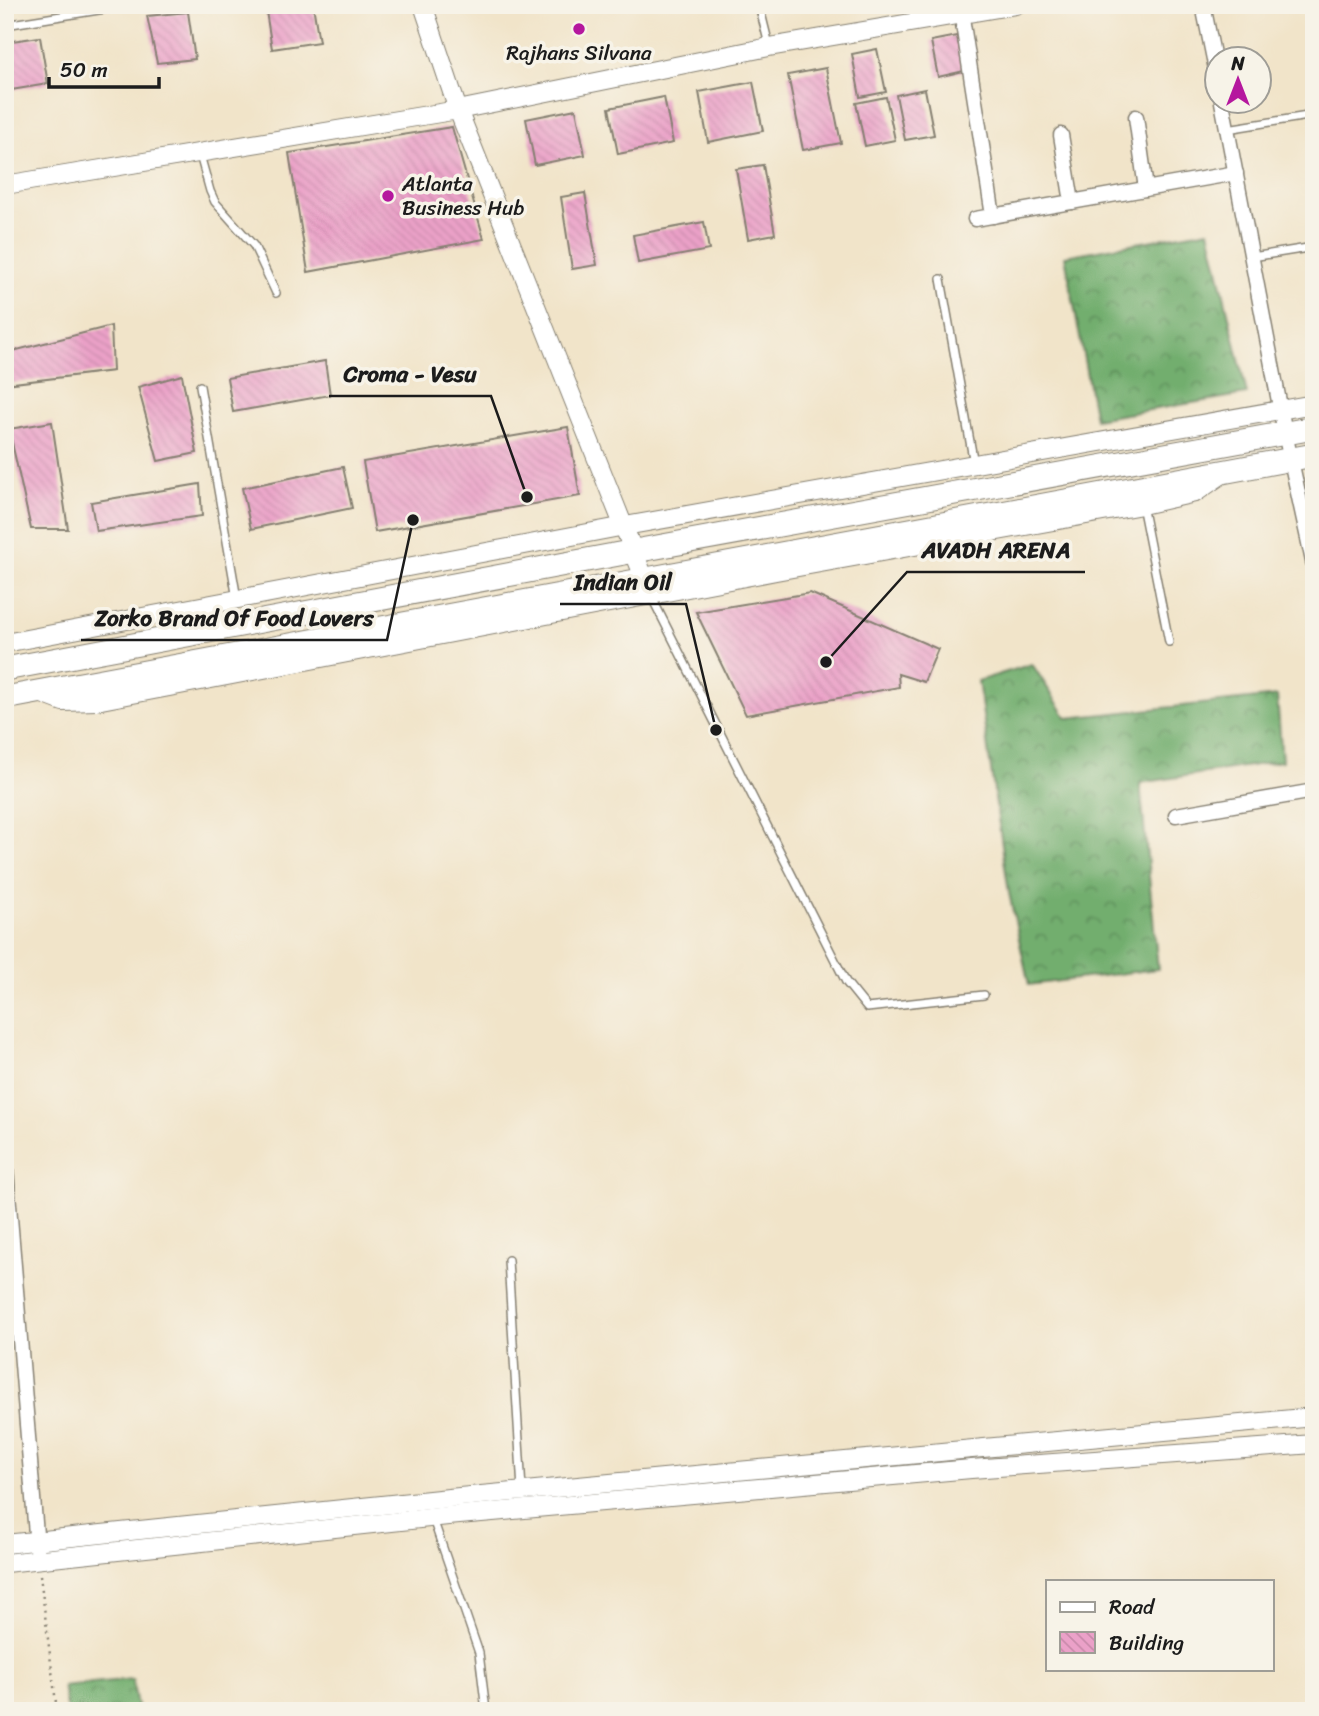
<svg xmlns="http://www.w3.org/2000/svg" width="1319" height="1716" viewBox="0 0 1319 1716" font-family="Sriracha,sans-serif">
<defs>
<pattern id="forest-crowns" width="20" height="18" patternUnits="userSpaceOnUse" patternTransform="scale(1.75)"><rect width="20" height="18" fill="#72ae6e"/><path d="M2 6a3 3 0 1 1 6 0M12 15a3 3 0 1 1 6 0" fill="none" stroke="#5d8d5a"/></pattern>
<pattern id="building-back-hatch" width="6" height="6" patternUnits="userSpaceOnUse" patternTransform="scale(1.75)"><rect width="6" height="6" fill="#eba1c8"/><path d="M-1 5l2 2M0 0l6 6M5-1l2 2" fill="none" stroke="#c98aab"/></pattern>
</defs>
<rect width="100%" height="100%" fill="#f7f3e8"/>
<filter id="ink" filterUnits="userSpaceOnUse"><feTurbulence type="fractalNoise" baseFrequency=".0143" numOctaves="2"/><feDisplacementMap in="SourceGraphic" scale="14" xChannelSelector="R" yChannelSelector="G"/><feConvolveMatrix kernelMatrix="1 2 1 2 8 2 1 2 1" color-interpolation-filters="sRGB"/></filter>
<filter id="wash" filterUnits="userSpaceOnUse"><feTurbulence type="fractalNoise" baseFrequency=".00686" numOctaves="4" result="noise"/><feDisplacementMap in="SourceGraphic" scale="28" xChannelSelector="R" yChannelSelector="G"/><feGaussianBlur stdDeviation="1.57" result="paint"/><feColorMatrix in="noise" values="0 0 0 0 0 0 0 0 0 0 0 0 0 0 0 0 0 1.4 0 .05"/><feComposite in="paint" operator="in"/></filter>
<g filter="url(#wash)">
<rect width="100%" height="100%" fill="#f1e4c9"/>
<g fill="url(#forest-crowns)" stroke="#476545" stroke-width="2">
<path d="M1209,230L1247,394L1095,419L1065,256Z"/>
<path d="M1032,664L1067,718L1277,696L1282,761L1140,783L1158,969L1029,985L1009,893L978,681Z"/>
<path d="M132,1679L138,1711H67L63,1686Z"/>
</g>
<g id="blocks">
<g fill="url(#building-back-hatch)">
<path d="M265,5H313L319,42L272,49Z"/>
<path d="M188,12L195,59L157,63L147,16Z"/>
<path d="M957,36L964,71L938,77L931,41Z"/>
<path d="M40,37L48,84L5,91V42Z"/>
<path d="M877,49L886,92L860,97L852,54Z"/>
<path d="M826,68L841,143L803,150L788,75Z"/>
<path d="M753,82L763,131L708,142L699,92Z"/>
<path d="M925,89L934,135L905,140L896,95Z"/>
<path d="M664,97L673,143L618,154L609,108Z"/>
<path d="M886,97L895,140L865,146L856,103Z"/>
<path d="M576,109L585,155L535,165L526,119Z"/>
<path d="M452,127L484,239L308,272L289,153Z"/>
<path d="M763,165L775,234L748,239L736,169Z"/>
<path d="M585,193L597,265L572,269L561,197Z"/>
<path d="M704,222L709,250L638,263L633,235Z"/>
<path d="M111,326L113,371L5,384V353Z"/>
<path d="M325,361L330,395L233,412L227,378Z"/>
<path d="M182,375L197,453L158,461L138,387Z"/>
<path d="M52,422L68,529H31L9,429Z"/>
<path d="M568,427L580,496L375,532L363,462Z"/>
<path d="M343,467L352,508L251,529L242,488Z"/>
<path d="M200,484L202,516L96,531L91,502Z"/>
<path d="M810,593L938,649L924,682L898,674L899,687L746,715L696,612Z"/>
</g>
</g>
</g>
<g filter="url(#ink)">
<use href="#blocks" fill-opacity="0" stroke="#868072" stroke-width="2"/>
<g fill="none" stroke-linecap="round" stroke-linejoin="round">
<defs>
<g id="service">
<path d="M759,5L769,45"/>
<path d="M5,25L130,5"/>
<path d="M1227,129L1314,115"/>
<path d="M200,155L210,191L215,202L254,246L276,293"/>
<path d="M1252,257L1314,247"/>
<path d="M941,279L974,464"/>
<path d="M200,386L237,599"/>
<path d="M1142,505L1169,642"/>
<path d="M651,596L846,982L867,1008L984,995"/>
<path d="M508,1260L522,1490"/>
<path d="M433,1519L479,1653L486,1711"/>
</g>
<g id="minor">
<path d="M960,5L993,216"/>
<path d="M1203,5L1218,79"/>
<path d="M1222,102L1285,433L1314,566"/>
<path d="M1136,117L1146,189"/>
<path d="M1061,135L1072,202"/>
<path d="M975,219L1236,173"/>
<path d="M1176,815L1314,791"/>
<path d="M5,1156L38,1559"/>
</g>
<g id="tertiary">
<path d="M423,5L458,110L649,590"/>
<path d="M5,185L458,110L769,47L1016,5"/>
<path d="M5,643L625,526L1314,404"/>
<path d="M37,692L63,702L96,701L776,571L1142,505L1195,493L1221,475"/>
<path d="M5,1544L449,1498L1314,1417"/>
<path d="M5,1563L448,1516L971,1469L1314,1444"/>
</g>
<g id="primary">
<path d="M5,669L635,551L1314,428"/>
<path d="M5,698L1314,455"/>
</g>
</defs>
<use href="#service" stroke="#868072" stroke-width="10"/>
<use href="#minor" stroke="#868072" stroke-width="17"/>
<use href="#tertiary" stroke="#868072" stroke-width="20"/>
<use href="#primary" stroke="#868072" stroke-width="25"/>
<path stroke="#868072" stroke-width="2.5" stroke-dasharray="2 5" stroke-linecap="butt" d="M40,1575L57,1711"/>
<use href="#service" stroke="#fff" stroke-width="7"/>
<use href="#minor" stroke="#fff" stroke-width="14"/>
<use href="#tertiary" stroke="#fff" stroke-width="18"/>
<use href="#primary" stroke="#fff" stroke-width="23"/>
</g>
</g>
<g fill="#b5179e" stroke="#f7f3e8" stroke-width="2.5">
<circle cx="579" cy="29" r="7"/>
<circle cx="388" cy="196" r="7"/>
</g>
<g text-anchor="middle" stroke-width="7" stroke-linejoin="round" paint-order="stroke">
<g font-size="21" fill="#1c1c1c" stroke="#f7f3e8">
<text x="579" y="60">Rajhans Silvana</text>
<text x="402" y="191" text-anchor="start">Atlanta<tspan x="402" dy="24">Business Hub</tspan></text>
</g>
</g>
<path fill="none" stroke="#1c1c1c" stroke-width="2.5" d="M527 497L491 396H329M826 662L907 572H1085M716 730L686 604H560M413 520L387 640H81"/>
<g fill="#1c1c1c" stroke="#f7f3e8" stroke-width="2.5">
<circle cx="527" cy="497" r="7"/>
<circle cx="826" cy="662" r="7"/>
<circle cx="716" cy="730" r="7"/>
<circle cx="413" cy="520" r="7"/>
</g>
<g font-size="23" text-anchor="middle" font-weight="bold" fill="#1c1c1c" stroke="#f7f3e8" stroke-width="7" stroke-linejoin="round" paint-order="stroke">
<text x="410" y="382">Croma - Vesu</text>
<text x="996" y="558">AVADH ARENA</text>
<text x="623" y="590">Indian Oil</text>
<text x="234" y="626">Zorko Brand Of Food Lovers</text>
</g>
<rect width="1319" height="1716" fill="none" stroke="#f7f3e8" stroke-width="28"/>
<rect x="1046" y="1580" width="228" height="91" fill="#f7f3e8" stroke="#9f9d96" stroke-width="2"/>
<rect x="1060" y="1602" width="35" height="10" fill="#ffffff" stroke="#9f9d96" stroke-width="2"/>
<text x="1109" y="1614" font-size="21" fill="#1c1c1c">Road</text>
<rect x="1060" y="1632" width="35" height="21" fill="url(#building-back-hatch)" stroke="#9f9d96" stroke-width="2"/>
<text x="1109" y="1650" font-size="21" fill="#1c1c1c">Building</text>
<g transform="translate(1238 80)"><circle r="33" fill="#f7f3e8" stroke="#9f9d96" stroke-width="2"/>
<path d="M0-5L12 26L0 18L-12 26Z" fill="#b5179e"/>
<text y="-10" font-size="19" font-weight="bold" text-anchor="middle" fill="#1c1c1c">N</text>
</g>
<path d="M49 77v10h110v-10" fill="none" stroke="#1c1c1c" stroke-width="3.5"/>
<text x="60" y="77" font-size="21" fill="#1c1c1c" stroke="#f7f3e8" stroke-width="5" paint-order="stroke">50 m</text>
</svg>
